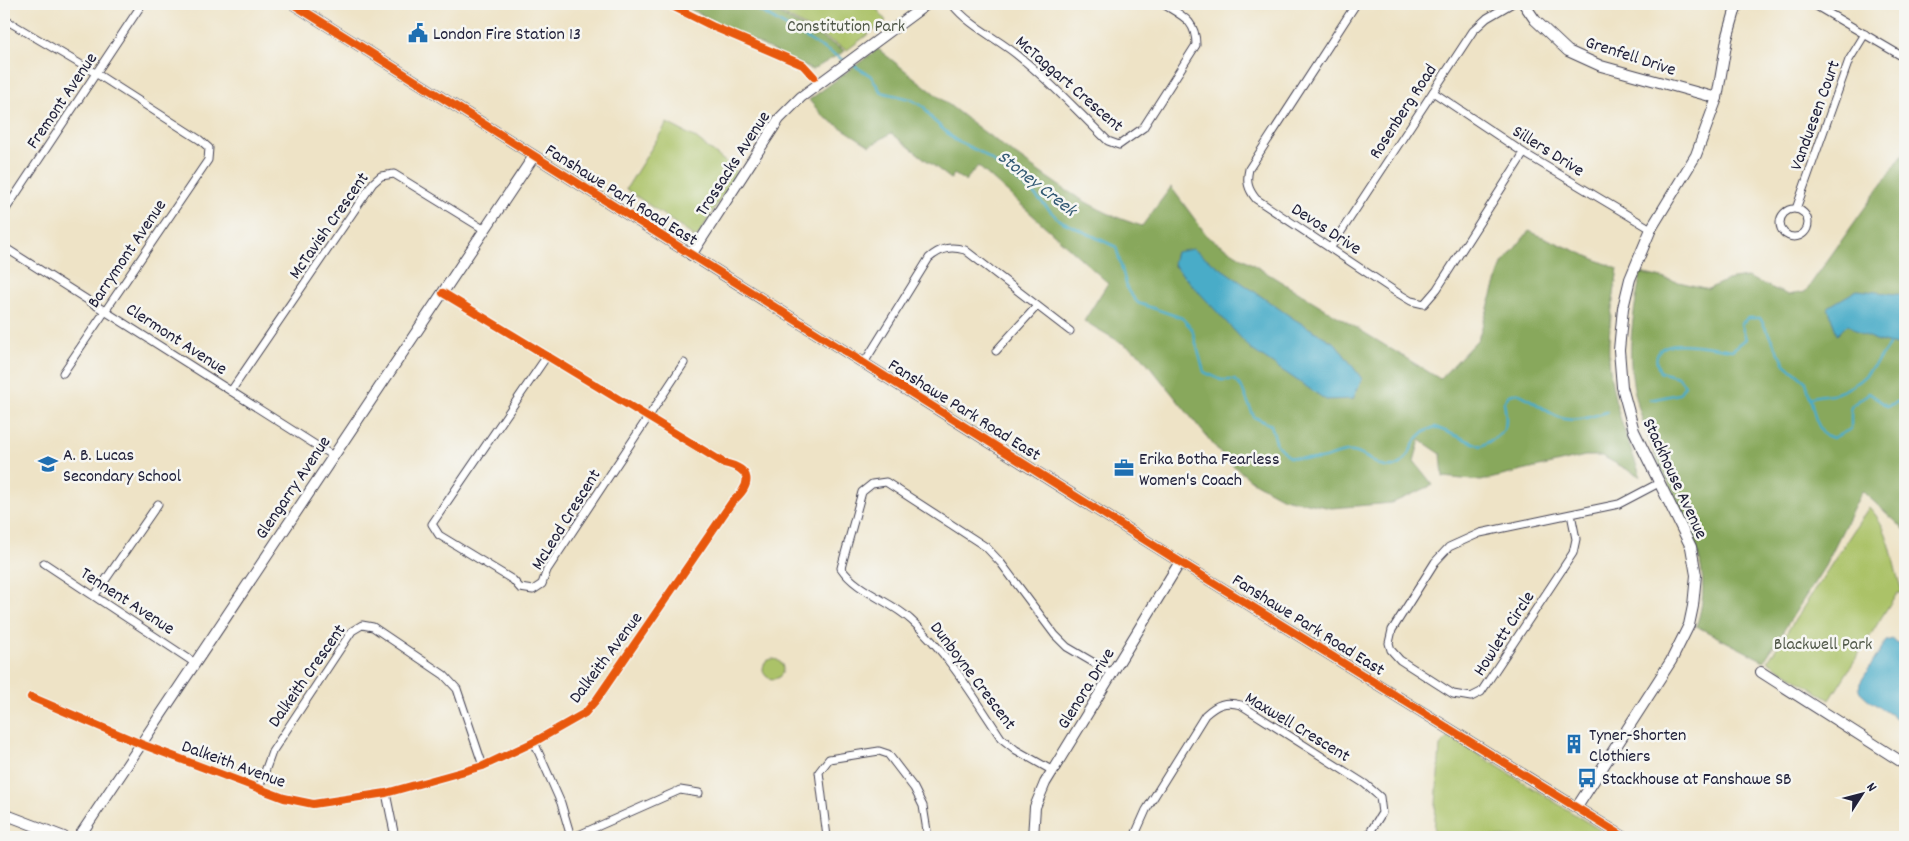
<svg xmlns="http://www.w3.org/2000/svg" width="1909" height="841" viewBox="0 0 1909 841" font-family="Dekko,sans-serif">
<rect width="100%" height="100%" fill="#f6f6f2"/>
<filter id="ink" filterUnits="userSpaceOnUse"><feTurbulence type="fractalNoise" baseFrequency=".02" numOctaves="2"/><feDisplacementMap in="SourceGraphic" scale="10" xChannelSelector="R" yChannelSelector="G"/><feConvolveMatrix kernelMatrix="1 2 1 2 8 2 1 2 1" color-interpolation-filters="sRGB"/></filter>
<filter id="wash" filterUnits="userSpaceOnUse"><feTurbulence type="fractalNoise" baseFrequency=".0096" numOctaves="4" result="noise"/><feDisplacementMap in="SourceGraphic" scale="20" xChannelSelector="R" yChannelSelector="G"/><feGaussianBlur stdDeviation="1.12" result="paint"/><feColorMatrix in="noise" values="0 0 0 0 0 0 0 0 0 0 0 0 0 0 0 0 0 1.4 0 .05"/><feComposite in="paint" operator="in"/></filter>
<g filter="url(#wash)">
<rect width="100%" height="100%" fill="#eee3c6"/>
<g fill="#abc268" stroke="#667252">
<path d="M765,4H873L886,21L847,50Z"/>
<path d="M667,123L694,137L737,171L698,236L691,238L692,235L626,189Z"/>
<path d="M1869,507C1894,534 1890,561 1903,593H1898L1893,599L1830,700L1768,661Z"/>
<circle cx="773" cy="669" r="10"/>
<path d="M1449,736L1611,837H1431L1434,832L1440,746Z"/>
</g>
<g fill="#88a85c" stroke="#55654c" fill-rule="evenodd">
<path d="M680,4H762L845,51L812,70Z"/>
<path d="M878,49C924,85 969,122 1017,156C1059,186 1092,211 1142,226L1171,187L1208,237L1440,379L1478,339L1502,264L1529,231L1618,269C1614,294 1610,317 1609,342C1607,389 1625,434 1641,477L1602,456H1585L1481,481L1443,477L1441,454L1420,440L1414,461L1433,485L1392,503L1344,507L1331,508L1283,498L1252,481L1224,458L1139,353L1084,321L1108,283L978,166L965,181L954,174L951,179L891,133L870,146L823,116L809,100ZM1176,252L1336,344L1195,287L1173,265Z"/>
<path d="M1905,151V530L1862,491L1825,566L1764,661L1696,626C1717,569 1685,516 1661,468C1650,445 1642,421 1636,397C1625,356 1633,314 1641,273L1708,289L1727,280L1747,277L1788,295L1805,292Z"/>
</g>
<g fill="#49acc8" stroke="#366782">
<path d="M1193,249L1294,319L1336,344L1362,379L1353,399L1326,400L1252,350L1173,264L1176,252Z"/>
<path d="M1857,290L1905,295V346C1885,344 1863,338 1848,324L1837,335L1828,307Z"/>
<path d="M1905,629V724L1870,701L1859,691L1860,683L1886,641L1892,639L1898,644L1903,641L1899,635Z"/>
</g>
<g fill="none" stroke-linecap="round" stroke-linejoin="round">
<g stroke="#49acc8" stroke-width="2.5">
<path d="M748,4L845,61"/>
<path d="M850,63L871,76L881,92L910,99L924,107L932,119L955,140L982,153L1003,169L1036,196L1059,220L1116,247L1128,291L1138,303L1182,318L1192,329L1204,372L1221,380H1235L1242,388L1254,417L1271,425L1277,445L1289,457C1299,458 1309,460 1320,459C1331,458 1341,450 1353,452C1368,454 1381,473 1396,466C1415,458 1407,436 1435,427L1481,446C1506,432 1509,432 1504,402L1509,395L1517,393C1533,399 1546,413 1561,418C1575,423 1593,416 1607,412"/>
<path d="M1810,398C1819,394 1828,396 1837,393C1864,383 1873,367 1889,345"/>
<path d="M1650,400L1679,394L1685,385L1678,377L1660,372C1640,329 1711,348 1732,350L1746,339L1741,324L1748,318H1760L1785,364L1806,382L1816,420L1823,434L1833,438L1851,429V406L1869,393L1887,406L1905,399"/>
</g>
</g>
</g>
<g filter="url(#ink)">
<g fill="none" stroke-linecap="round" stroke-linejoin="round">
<defs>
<g id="street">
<path d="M952,4C971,28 998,38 1021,58C1052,83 1079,113 1108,141L1119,145L1143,128L1196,45C1196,20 1182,16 1163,4"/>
<path d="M1356,4L1249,169C1246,182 1248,189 1256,199L1396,292L1411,301L1424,304L1437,289L1524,153"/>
<path d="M1813,4L1905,58"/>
<path d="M4,19L97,74L200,140L209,148L208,160L63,373"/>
<path d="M1433,92L1524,153L1651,229"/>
<circle cx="1794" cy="223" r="14"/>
<path d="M1796,209L1849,60L1865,34"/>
<path d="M4,212L142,4"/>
<path d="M4,247L333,456"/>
<path d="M1331,247L1473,31L1487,18L1511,4"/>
<path d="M996,351L1037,306"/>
<path d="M547,356L432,524L439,535L513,580L520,588L533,590L542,584L547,570L684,363"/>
<path d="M864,363L929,258C941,248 950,246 965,250L1070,331"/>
<path d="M231,391L373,183L381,176L394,174L485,230"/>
<path d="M1571,514L1480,533L1449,547L1435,562L1392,630L1389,643L1391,650L1400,660L1453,694L1471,697L1481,692L1573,553L1576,539L1571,514L1619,504L1659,483"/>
<path d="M44,563L195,663"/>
<path d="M95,595L158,504"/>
<path d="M31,697L141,744L284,798L313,804L386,793L483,766L534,742L585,713L597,699L732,502C753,484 752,469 724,463L443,293"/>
<path d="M534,742L561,803L571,837"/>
<path d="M1053,771L1016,750L1001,738C974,697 948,653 911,620C890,600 858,593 841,568L862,492L872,484L886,482L986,547L1001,563L1055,635L1067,647L1113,674"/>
<path d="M259,788L272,752L352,631L362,625L373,627L444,675L457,689L483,766"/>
<path d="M386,793L395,837"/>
<path d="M574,837L680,790L699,793"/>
<path d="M827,837L819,772L829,759L879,751L888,754L914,788L923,806L928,837"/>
<path d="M1134,837L1146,810L1205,715C1217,704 1225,701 1241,705L1365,784L1380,797L1382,813L1367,837"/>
</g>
<g id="secondary">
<path d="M293,4L1180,562L1624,837"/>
<path d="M1524,4L1535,20L1568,51L1601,66L1717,98"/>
<path d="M691,255L779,119L801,97L927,4"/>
<path d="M1761,672L1905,764"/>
<path d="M1577,807L1671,661L1689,625L1693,606L1696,575L1691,547L1634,431L1622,387L1619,350L1623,308L1630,279L1651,229L1696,155L1717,98L1727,39L1737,4"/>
<path d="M4,814L64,837"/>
<path d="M79,837L534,156"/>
<path d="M1033,837L1035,807L1045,783L1180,562"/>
</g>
</defs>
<use href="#street" stroke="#413f50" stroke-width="9"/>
<use href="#secondary" stroke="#413f50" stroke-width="12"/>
<use href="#street" stroke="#fff" stroke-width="7"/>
<use href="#secondary" stroke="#fff" stroke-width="10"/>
<defs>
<g id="cycleway">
<path d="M293,4L1180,562L1624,837"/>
<path d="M668,4L714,27L803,65L814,77"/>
<path d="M31,697L141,744L284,798L313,804L386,793L483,766L534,742L585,713L597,699L732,502C753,484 752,469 724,463L443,293"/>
</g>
</defs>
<use href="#cycleway" stroke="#f6f6f2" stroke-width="11"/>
<use href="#cycleway" stroke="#e8590c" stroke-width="8"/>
</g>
</g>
<defs>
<symbol id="civic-bare" viewBox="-9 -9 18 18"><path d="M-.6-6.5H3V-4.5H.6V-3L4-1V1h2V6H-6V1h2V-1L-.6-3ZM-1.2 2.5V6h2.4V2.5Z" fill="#1f6fb2" stroke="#f6f6f2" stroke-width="2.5" paint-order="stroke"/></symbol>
<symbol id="school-bare" viewBox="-9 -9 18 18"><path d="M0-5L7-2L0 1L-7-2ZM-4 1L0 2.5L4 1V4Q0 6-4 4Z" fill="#1f6fb2" stroke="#f6f6f2" stroke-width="2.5" paint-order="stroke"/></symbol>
<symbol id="office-bare" viewBox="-9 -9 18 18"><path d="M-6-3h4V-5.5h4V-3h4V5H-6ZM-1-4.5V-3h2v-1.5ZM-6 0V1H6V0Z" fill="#1f6fb2" stroke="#f6f6f2" stroke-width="2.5" paint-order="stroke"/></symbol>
<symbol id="building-bare" viewBox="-9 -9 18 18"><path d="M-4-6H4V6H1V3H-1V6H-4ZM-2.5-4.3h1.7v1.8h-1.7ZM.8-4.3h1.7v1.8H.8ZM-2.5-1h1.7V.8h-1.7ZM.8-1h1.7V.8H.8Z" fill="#1f6fb2" stroke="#f6f6f2" stroke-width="2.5" paint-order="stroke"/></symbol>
<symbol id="bus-bare" viewBox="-9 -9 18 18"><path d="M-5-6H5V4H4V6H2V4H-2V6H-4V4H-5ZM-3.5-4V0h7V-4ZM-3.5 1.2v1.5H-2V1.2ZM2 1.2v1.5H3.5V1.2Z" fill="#1f6fb2" stroke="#f6f6f2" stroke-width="2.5" paint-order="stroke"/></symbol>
</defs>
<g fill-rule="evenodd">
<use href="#civic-bare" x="404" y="19" width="28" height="28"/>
<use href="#school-bare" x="34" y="450" width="28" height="28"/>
<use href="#office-bare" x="1110" y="454" width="28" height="28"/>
<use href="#building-bare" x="1560" y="730" width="28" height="28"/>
<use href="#bus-bare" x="1573" y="764" width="28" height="28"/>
</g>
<g text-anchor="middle" stroke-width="5" stroke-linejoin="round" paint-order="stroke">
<g font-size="18" fill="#525a4b" stroke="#f6f6f2">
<text x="846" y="31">Constitution Park</text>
<text x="1823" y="649">Blackwell Park</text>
</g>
<g font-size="18" fill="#22223b" stroke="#f6f6f2" text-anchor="start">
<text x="433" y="39">London Fire Station 13</text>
<text x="63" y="460">A. B. Lucas<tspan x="63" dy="21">Secondary School</tspan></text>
<text x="1139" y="464">Erika Botha Fearless<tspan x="1139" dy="21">Women's Coach</tspan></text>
<text x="1589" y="740">Tyner-Shorten<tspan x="1589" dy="21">Clothiers</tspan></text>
<text x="1602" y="784">Stackhouse at Fanshawe SB</text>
</g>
<g font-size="18" fill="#22223b" stroke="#f6f6f2">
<text transform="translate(1631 55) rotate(18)" y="6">Grenfell Drive</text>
<text transform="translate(1070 83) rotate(41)" y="6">McTaggart Crescent</text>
<text transform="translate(61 100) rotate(-56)" y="6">Fremont Avenue</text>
<text transform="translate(1402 111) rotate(-57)" y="6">Rosenberg Road</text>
<text transform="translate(1814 115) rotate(-70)" y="6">Vanduesen Court</text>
<text transform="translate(1549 150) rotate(32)" y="6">Sillers Drive</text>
<text transform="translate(732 163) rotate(-57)" y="6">Trossacks Avenue</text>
<text transform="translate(622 194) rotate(32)" y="6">Fanshawe Park Road East</text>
<text transform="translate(328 225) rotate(-55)" y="6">McTavish Crescent</text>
<text transform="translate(1327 228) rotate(33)" y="6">Devos Drive</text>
<text transform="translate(126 253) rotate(-56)" y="6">Barrymont Avenue</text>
<text transform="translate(177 338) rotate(33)" y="6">Clermont Avenue</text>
<text transform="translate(965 409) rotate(32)" y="6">Fanshawe Park Road East</text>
<text transform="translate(1676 478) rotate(65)" y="6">Stackhouse Avenue</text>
<text transform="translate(292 487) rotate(-56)" y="6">Glengarry Avenue</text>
<text transform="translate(565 519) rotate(-58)" y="6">McLeod Crescent</text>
<text transform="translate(128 600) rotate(33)" y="6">Tennent Avenue</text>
<text transform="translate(1309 624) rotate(32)" y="6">Fanshawe Park Road East</text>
<text transform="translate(1503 633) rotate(-57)" y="6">Howlett Circle</text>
<text transform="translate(605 657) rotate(-53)" y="6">Dalkeith Avenue</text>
<text transform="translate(306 675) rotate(-55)" y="6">Dalkeith Crescent</text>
<text transform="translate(974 675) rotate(53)" y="6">Dunboyne Crescent</text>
<text transform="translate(1085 688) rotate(-58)" y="6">Glenora Drive</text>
<text transform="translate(1298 726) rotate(31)" y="6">Maxwell Crescent</text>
<text transform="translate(234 763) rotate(20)" y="6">Dalkeith Avenue</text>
</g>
<g font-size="19" font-style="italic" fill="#325973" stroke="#f6f6f2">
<text transform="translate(1038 182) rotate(38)" y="7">Stoney Creek</text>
</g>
</g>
<rect width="1909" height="841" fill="none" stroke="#f6f6f2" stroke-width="20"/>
<g transform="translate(1862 794) rotate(54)" stroke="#f6f6f2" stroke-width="4" paint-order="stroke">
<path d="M0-4L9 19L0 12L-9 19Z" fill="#22223b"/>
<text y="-8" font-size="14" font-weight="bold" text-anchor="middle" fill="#22223b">N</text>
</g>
</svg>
